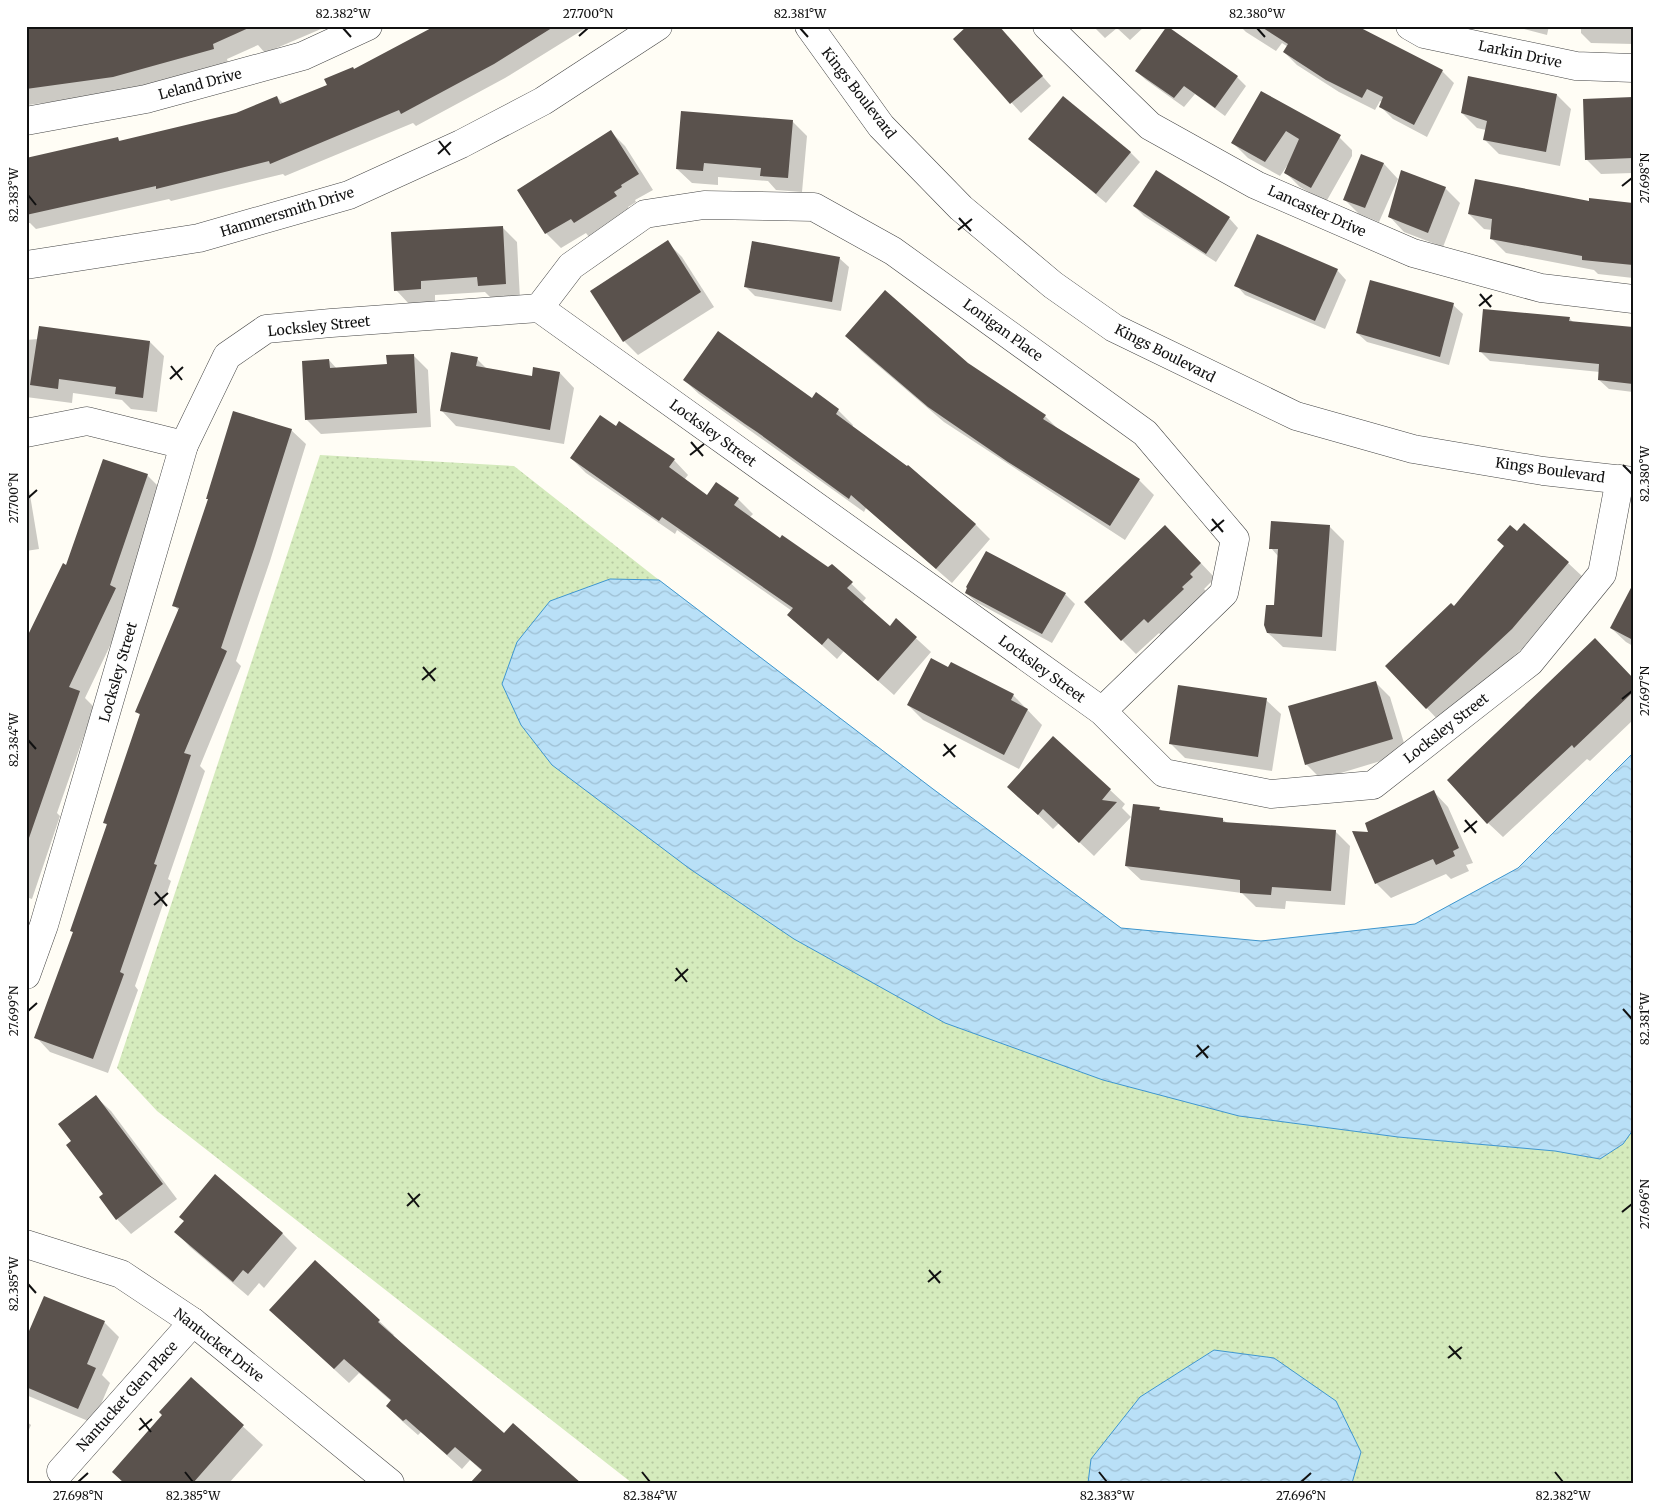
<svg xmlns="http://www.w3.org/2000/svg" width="1659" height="1509" viewBox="0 0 1659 1509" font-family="Merriweather,serif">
<defs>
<pattern id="grass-dots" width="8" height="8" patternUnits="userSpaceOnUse" patternTransform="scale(1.25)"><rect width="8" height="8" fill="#d5ebbd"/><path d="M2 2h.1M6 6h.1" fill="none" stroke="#b6c8a1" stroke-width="1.8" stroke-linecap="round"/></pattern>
<pattern id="water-waves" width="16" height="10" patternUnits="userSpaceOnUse" patternTransform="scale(1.25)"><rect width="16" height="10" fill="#b9e0f7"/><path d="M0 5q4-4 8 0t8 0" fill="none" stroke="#9ebfd3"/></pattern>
</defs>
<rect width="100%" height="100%" fill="#fffdf5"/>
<path fill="url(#grass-dots)" d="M320,455L514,466L659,580L933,789L1121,928L1261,941L1415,924L1518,868L1633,753V1483H632L157,1111L117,1068Z"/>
<g fill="url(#water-waves)" stroke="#3f96cf">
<path d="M610,579L659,580L933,789L1121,928L1261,941L1415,924L1518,868L1633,753V1130L1623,1144L1600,1159L1555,1151L1398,1137L1239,1116L1103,1080L945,1023L794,939L690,869L552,765L521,725L502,684L517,642L550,601Z"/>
<path d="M1214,1350L1274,1358L1336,1401L1361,1452L1352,1483H1088L1091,1459L1140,1397Z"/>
</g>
<g fill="#0003">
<path d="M110,26H328L265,53L258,45L227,59L228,63L128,92L28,105L26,103V29Z"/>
<path d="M438,26H589L505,78L416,126L413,123L285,176L283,174L171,201L169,199L36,229L30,223H26V159L117,138L121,142L237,114L277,97L284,104L329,86Z"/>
<path d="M998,26L1051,86L1021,113L954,39Z"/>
<path d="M1093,26H1145L1130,40L1117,28L1105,38Z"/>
<path d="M1240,26H1343L1442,71L1454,83L1427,137L1393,119L1381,107L1383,102L1380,101L1375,110L1339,92L1297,65L1284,52L1288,47L1282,43L1276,51L1246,32Z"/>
<path d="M1512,26H1549L1547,35Z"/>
<path d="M1581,26H1633V44L1591,43L1581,33Z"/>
<path d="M1136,71L1237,77L1246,86L1225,116L1195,94L1184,107L1146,80Z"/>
<path d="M1262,92L1337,135L1352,150V156L1326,202L1300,187L1286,173L1288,167L1287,166L1280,176L1248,158L1233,143Z"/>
<path d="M1557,95L1571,109L1560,166L1499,154L1484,139L1486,130L1477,128L1462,113Z"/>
<path d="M1633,98V173L1601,174L1586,159Z"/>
<path d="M792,121L807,136L802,192L776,190L768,181L718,177V185L692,183L677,169Z"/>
<path d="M611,132L625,146L653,190L635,200L636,202L628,207L631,211L589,237L586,233L561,248L546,233Z"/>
<path d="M1030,139L1130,152L1140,162L1106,203Z"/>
<path d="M1362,156L1384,164L1398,179L1379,222L1359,214L1345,200Z"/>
<path d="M1445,188L1460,203L1443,247L1404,232L1390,217Z"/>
<path d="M1590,202L1633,204V278L1598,274L1594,270L1506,253L1491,238L1492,230L1484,229L1469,214Z"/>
<path d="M1134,206L1229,218L1238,228L1216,262L1144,216Z"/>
<path d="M502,227L517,242L520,299L493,300L485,292L435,295V303L410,305L396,290Z"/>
<path d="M667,242L682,257L714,307L638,355L624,341Z"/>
<path d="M839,258L849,267L841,311L755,296L745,286Z"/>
<path d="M1337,270L1346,280L1325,329L1245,295L1236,285Z"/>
<path d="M1453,305L1463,314L1449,365L1367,342L1357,333Z"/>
<path d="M1569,318L1574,323L1633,329V392L1609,389L1599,380L1600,372L1490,361L1481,352Z"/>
<path d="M847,336L968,364L1045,416L1058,429L1139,480L1154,495L1125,540L944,422L861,351Z"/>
<path d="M38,339L150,342L164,356L157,412L131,409L122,400L73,393L72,403L26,397V340Z"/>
<path d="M413,355L428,370L431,427L321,434L306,419L329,360L337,369L388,366Z"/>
<path d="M477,359L488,370L533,377L560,373L574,388L564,444L456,426L442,411Z"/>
<path d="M684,380L812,400L816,394L838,410L853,425L852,427L975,524L990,539L952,583L866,508L864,512L699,394Z"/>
<path d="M291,430L306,444L270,561L236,661L241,666L200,766L205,771L168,879L171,881L135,986L138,990L108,1073L50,1052L36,1037L74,933L72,931L108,826L105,823L140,715L137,712L179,611L174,605Z"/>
<path d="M571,458L674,460L688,475L684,480L708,497L717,484L738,499L753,514L749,518L780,540L829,569L832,565L866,598L862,603L890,627L896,620L931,652L894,695L844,651L837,659L789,615L792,611L677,530L675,534L586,473Z"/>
<path d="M147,475L162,490L125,598L130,604L85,698L94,707L57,813L60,816L32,899L26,897V665L67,566Z"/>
<path d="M26,487L29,489L39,549L26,551Z"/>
<path d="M1524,525L1568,563L1583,577L1527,644L1441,723L1387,666L1454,608Z"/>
<path d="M1329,526L1344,541L1336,651L1283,647L1268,633L1275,607L1278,556L1271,548Z"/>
<path d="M1180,541L1215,578L1204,589L1207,592L1163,637L1159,633L1136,654L1122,640Z"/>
<path d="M1633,587V646L1626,642L1611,628Z"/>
<path d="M966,593L1065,594L1075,604L1052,643L976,602Z"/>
<path d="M1633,679V720L1590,761L1587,759L1503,837L1488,823Z"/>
<path d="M1375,682L1390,697L1407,753L1321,779L1306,764Z"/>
<path d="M1013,695L1042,725L1019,769L923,720L908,705Z"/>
<path d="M1266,700L1281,714L1272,771L1185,758L1170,743Z"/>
<path d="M1110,790L1125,804L1122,808L1131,817L1094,856L1059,823L1053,829L1024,801Z"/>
<path d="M1434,792L1448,807L1473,863L1466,865L1469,871L1451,879L1446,874L1391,898L1376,883L1370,833Z"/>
<path d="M1159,808L1163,812L1222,819L1227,823L1335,831L1350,846L1345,905L1286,901L1285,909L1256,907L1242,893L1141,880L1126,866Z"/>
<path d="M96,1097L111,1111L177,1199L131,1234L117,1219L105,1194L73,1142Z"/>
<path d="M215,1176L283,1234L297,1248L264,1288L259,1283L248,1296L190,1247L176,1232L185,1221Z"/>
<path d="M379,1321L394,1335L393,1336L505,1434L482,1471L470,1460L462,1469L421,1432L418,1435L402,1421L387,1406L391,1401L359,1373L349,1383L285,1324Z"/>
<path d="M104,1322L119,1337L102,1375L110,1383L93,1423L26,1395V1341Z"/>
<path d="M191,1379L263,1445L229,1483H125L164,1415Z"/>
<path d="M26,1421L31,1425L26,1436Z"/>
</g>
<g fill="#5a524d">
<path d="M35,26H253L213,44L214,49L113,77L26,89V27Z"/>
<path d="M435,26H555L494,64L401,114L399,110L270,164L269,161L156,189V186L26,215V158L118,137L119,141L236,113L277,96L280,104L327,85L324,79L353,67L354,69Z"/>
<path d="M967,26H999L1043,76L1010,104L953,39Z"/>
<path d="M1167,26L1238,76L1215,108L1184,86L1174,98L1135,71Z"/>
<path d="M1260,26H1357L1443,70L1414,125L1379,107L1383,97L1367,89L1362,98L1326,80L1283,52L1288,44Z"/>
<path d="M1468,76L1557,94L1546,152L1483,140L1487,121L1461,113Z"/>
<path d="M1261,91L1341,135L1311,188L1284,173L1299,139L1286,131L1265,162L1231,143Z"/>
<path d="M1063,96L1131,152L1096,194L1028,139Z"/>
<path d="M1633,97V158L1585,160L1583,99Z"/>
<path d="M681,111L793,120L788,178L760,176L761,168L704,163L703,171L676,169Z"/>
<path d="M611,130L639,174L621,185L622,187L614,192L617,196L574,223L571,219L545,234L517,190Z"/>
<path d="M1361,154L1384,163L1365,208L1343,200Z"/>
<path d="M1156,170L1230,217L1206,254L1133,206Z"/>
<path d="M1401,170L1446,187L1428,233L1388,217Z"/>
<path d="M1475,179L1589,201V198L1633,203V265L1582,260V256L1490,239L1492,219L1468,214Z"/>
<path d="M503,226L506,284L478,286L477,277L421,281V289L394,291L391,232Z"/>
<path d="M1257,234L1338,269L1315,321L1234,286Z"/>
<path d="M668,240L701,292L623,342L590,291Z"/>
<path d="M752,241L840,257L832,302L744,287Z"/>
<path d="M1370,280L1454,303L1440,357L1356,333Z"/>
<path d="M885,290L968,363L1046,415L1043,419L1140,479L1110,526L1008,462L928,407L845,336Z"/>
<path d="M1483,309L1570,317L1569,321L1633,327V384L1598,380L1599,364L1479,352Z"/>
<path d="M39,326L150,341L143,398L115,394L116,387L59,379L58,389L30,385Z"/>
<path d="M718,331L812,398L816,392L839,409L836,414L907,466L908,465L976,524L936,569L851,495L849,499L757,432L745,424L683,380Z"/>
<path d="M451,352L478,357L476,366L532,376L533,367L560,372L550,430L440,411Z"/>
<path d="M414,354L417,413L305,420L302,361L329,359L330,368L387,364L386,355Z"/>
<path d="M233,411L292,429L255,546L221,648L227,651L184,753L191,755L154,864L157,865L120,972L124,974L93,1059L34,1038L73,932L70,931L107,824L103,823L140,714L135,712L179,608L172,606L208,499H206Z"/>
<path d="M600,415L616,426L619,421L675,459L669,467L707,495L716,482L739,498L734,505L780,538L782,535L828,567L832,564L853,582L847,588L890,626L896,618L917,637L878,681L828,638L822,645L787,615L793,608L662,517L659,521L570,458Z"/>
<path d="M103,459L148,474L110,585L116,588L69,687L80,691L29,838L26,837V639L63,563L66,565Z"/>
<path d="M1271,521L1330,525L1322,637L1267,633L1264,625L1266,605H1274L1278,549H1269Z"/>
<path d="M1524,523L1569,562L1512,629L1426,709L1385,666L1451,603L1454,606L1504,546L1497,540L1510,525L1517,531Z"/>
<path d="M1165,525L1201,563L1190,574L1193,577L1182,587L1184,589L1148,623L1144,619L1121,641L1084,602Z"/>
<path d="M986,551L1066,593L1042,634L965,593L967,588L966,587Z"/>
<path d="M1633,584V640L1610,628Z"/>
<path d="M1595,638L1633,678V692L1574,748L1572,745L1487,824L1447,780Z"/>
<path d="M931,658L948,667L951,662L1014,694L1011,700L1028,709L1004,755L907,705Z"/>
<path d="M1376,681L1393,739L1305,765L1288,706Z"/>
<path d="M1178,685L1267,698L1258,757L1169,744Z"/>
<path d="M1053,736L1111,789L1102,800L1117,802L1079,843L1043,809L1038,815L1007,787Z"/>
<path d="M1434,790L1459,848L1453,851L1455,856L1436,865L1433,859L1375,884L1352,831L1368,832L1365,823Z"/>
<path d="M1133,804L1160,807L1159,810L1223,818V822L1336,830L1331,891L1272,887L1271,895L1240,893V880L1125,866Z"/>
<path d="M96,1095L163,1184L116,1220L99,1197L103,1194L66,1145L71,1141L58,1124Z"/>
<path d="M215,1174L283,1233L248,1274L243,1270L233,1282L174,1232L184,1221L179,1217Z"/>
<path d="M315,1260L380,1320L378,1322L504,1433L513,1423L581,1483H470L482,1470L455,1447L447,1455L406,1419L403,1421L386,1406L391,1400L344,1359L334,1369L269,1310Z"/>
<path d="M44,1296L105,1321L87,1364L96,1368L78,1409L26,1387V1338Z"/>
<path d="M191,1377L244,1425L193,1483H124L112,1472L162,1415L159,1412Z"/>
</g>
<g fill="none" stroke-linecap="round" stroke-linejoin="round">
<defs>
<g id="minor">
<path d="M809,26L881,126L961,208L1053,285L1114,328L1296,416L1413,449L1543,471L1633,481"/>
<path d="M1047,26L1150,126L1256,185L1413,253L1541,288L1633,299"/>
<path d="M1410,26L1424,34L1576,66L1633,68"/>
<path d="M26,121L146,99L303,56L368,26"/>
<path d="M26,265L199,238L349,195L461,144L543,101L658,26"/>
<path d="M539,308L571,266L645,214L704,205L814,207L893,251L1145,433L1235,539L1224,593L1102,711"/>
<path d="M26,433L87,421L184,445"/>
<path d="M26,975L44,925L184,445L227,356L266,329L331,323L539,308L1102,711L1164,773L1271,794L1373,785L1530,662L1602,574L1620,479"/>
<path d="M26,1244L121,1274L193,1322L390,1483"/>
<path d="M61,1471L193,1322"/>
</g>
</defs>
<use href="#minor" stroke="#444" stroke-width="29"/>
<use href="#minor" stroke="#fff" stroke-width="28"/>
</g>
<path fill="none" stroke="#111" stroke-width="2" d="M343,28L351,37M800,28L808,37M1257,28L1265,37M579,36L588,28M439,141L450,155M438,154L451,142M1622,186L1632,178M28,195L36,205M959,218L971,231M958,230L972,219M1480,294L1491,307M1479,306L1492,295M171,366L182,380M170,379L183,367M691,442L703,456M690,455L704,444M1623,465L1632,474M28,498L37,490M1212,519L1223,532M1211,531L1224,520M423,667L435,681M422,680L436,668M1622,699L1632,691M28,740L36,749M944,744L955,757M943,756L956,745M1465,820L1476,833M1464,832L1477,821M155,892L167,906M154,905L168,893M676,968L687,982M675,981L688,969M1623,1009L1632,1019M28,1011L37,1003M1197,1045L1208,1058M1196,1057L1209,1046M408,1193L419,1207M407,1206L420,1194M1622,1212L1632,1204M929,1270L940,1283M928,1282L941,1271M28,1284L36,1293M1449,1346L1461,1359M1448,1358L1462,1347M140,1418L151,1432M139,1430L152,1419M185,1472L193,1482M642,1472L650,1482M1099,1472L1107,1482M1555,1472L1563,1482M78,1482L88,1473M1301,1482L1311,1473"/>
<g text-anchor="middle" stroke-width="5" stroke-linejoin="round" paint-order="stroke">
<g font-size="14" fill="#111" stroke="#fff">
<text transform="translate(1520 54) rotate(12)" y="5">Larkin Drive</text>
<text transform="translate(200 84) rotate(-15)" y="5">Leland Drive</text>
<text transform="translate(859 93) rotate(52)" y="5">Kings Boulevard</text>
<text transform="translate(1317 211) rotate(24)" y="5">Lancaster Drive</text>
<text transform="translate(287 212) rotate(-17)" y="5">Hammersmith Drive</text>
<text transform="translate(319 326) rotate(-6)" y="5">Locksley Street</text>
<text transform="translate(1003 330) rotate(36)" y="5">Lonigan Place</text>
<text transform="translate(1165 353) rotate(27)" y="5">Kings Boulevard</text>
<text transform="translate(713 433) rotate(36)" y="5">Locksley Street</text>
<text transform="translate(1550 470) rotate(8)" y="5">Kings Boulevard</text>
<text transform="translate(1042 669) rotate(36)" y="5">Locksley Street</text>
<text transform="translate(118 672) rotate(-74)" y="5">Locksley Street</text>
<text transform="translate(1446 728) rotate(-38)" y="5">Locksley Street</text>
<text transform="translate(219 1345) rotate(38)" y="5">Nantucket Drive</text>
<text transform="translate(127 1396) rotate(-48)" y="5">Nantucket Glen Place</text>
</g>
</g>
<rect width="1659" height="1509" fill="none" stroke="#ffffff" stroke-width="55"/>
<rect x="28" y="28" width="1604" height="1454" fill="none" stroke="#111" stroke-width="2"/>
<g font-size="12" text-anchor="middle" fill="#111">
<text x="343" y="18">82.382°W</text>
<text x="588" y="18">27.700°N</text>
<text x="800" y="18">82.381°W</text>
<text x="1257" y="18">82.380°W</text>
<text transform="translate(1645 178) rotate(-90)" y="4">27.698°N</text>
<text transform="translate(14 195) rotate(-90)" y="4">82.383°W</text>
<text transform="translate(1645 474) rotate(-90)" y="4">82.380°W</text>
<text transform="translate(14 498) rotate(-90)" y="4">27.700°N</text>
<text transform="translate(1645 691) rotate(-90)" y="4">27.697°N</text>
<text transform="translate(14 740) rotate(-90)" y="4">82.384°W</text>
<text transform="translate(14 1011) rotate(-90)" y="4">27.699°N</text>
<text transform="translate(1645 1019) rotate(-90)" y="4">82.381°W</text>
<text transform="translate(1645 1204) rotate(-90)" y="4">27.696°N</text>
<text transform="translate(14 1284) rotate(-90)" y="4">82.385°W</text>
<text x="78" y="1500">27.698°N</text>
<text x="193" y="1500">82.385°W</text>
<text x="650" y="1500">82.384°W</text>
<text x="1107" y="1500">82.383°W</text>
<text x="1301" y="1500">27.696°N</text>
<text x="1563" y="1500">82.382°W</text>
</g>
</svg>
